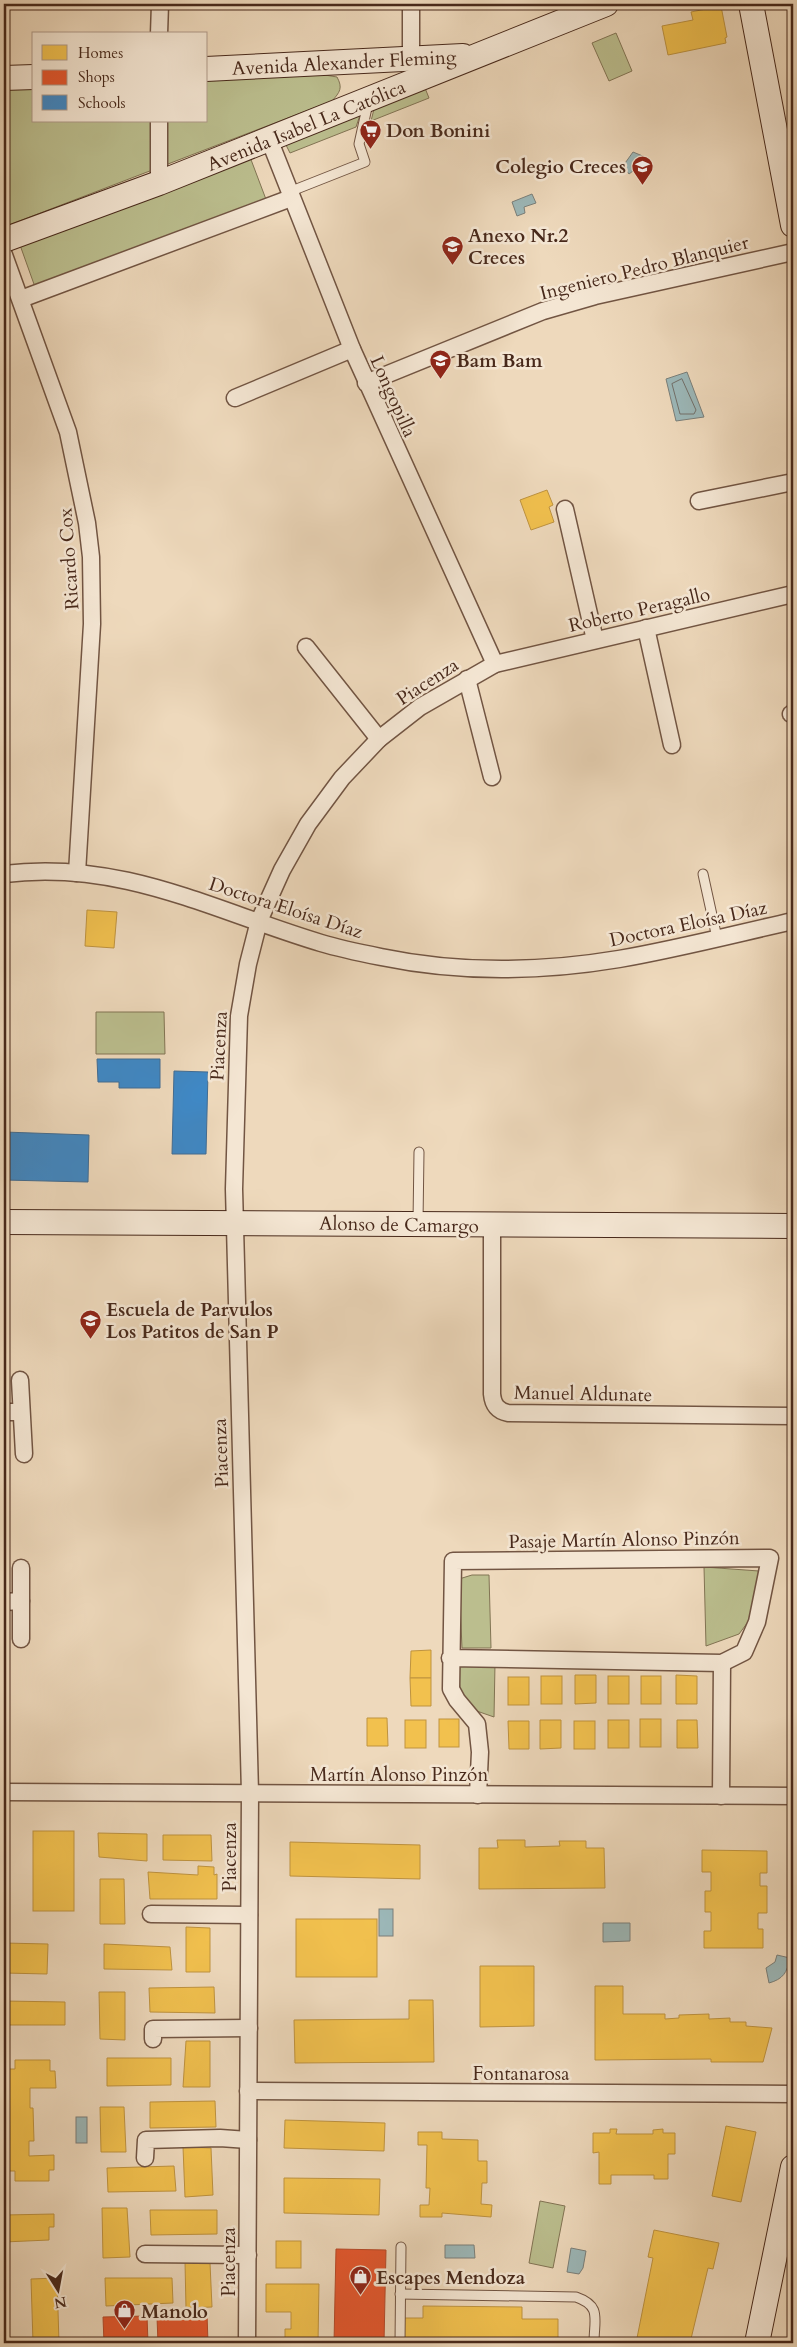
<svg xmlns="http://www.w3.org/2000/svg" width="797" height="2347" viewBox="0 0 797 2347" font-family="Cardo,serif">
<rect width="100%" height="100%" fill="#eed9bc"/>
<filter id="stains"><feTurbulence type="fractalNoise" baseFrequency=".004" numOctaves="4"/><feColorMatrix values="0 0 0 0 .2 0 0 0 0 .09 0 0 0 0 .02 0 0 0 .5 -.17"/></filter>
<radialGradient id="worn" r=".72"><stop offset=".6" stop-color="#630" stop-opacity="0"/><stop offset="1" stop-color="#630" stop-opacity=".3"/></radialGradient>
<g fill="#bbbe8e" stroke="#827454">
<path d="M616,33L632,71L609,81L592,43Z"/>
<path d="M325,75L337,77C343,88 340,92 332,101L4,227V89L34,87V121H206V80Z"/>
<path d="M425,88L429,98L371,121L374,109Z"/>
<path d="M360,115L356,127L290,153L285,143Z"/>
<path d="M250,157L267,202L35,287L20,245Z"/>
<path d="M96,1012H164L165,1054H96Z"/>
<path d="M704,1567L759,1571L751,1618L739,1634L706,1646Z"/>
<path d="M472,1575H489L491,1648H462L459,1579Z"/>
<path d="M458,1664H495L494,1717L471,1709L460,1690Z"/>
<path d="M540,2201L565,2206L553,2268L529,2263Z"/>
</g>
<g fill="#9cb8b9" stroke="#7a7f7a">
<path d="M633,152L650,159L647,169L637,168L629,174L623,166Z"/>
<path d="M532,194L536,203L524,207L525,213L517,216L512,202Z"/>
<path d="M687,372L704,417L676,421L666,379Z"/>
<rect x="379" y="1909" width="14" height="27"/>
<path d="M603,1923H630V1941L603,1942Z"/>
<path d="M777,1955L790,1958C787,1973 783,1979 769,1983L766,1968L775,1962Z"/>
<rect x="76" y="2117" width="11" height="26"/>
<path d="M445,2245H474L475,2258H445Z"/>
<path d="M571,2248L586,2251L583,2268L579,2274L567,2272Z"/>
</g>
<g fill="#f2c14e" stroke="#bf933f">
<path d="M721,6L727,37L725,38L726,43L668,55L662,26L693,20L691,12Z"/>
<path d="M547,490L553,505L549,507L554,522L531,530L520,500Z"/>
<path d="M87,910L117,912L114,948L85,946Z"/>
<path d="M431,1650V1678H410L411,1651Z"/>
<path d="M575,1675H596V1703L575,1704Z"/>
<path d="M676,1675L697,1676V1704H676Z"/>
<rect x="541" y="1676" width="21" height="28"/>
<rect x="608" y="1676" width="21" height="28"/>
<rect x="641" y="1676" width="20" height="28"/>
<rect x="508" y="1677" width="21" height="28"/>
<path d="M410,1678H431V1706H411Z"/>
<path d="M367,1718H387L388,1746H367Z"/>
<rect x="439" y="1719" width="20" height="28"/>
<rect x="640" y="1719" width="21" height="28"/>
<rect x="405" y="1720" width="21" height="28"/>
<path d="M540,1720H561V1748L540,1749Z"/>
<rect x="608" y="1720" width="21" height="28"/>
<path d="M677,1720H697L698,1748H677Z"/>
<path d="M508,1721H529V1749H509Z"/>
<rect x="574" y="1721" width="21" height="28"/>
<rect x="33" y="1831" width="41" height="80"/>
<path d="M98,1833L147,1834V1861L99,1857Z"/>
<path d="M163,1835H211L212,1861L163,1860Z"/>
<path d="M497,1840H525V1847L560,1846L559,1841H586V1848H604L605,1888L479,1889V1848H498Z"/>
<path d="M290,1842L420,1845V1879L290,1876Z"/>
<path d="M702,1850L767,1851V1873H760V1886H767V1913H758V1929H763V1948H704V1931H711V1912H705V1891H711V1872H702Z"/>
<path d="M198,1866L214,1867V1875L217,1874V1899H150L148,1872L198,1875Z"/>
<path d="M100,1879H124L125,1924H100Z"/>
<rect x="296" y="1919" width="81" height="58"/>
<path d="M186,1927L210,1928V1972H186Z"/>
<path d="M4,1943L48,1944L47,1974L4,1973Z"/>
<path d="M104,1944L170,1947L172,1970L104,1969Z"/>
<path d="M480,1966H534V2026L480,2027Z"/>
<path d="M595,1986H623V2014H665V2019L679,2018V2015L709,2014V2019L730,2018V2022H746V2026L772,2028L763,2062H711V2059L595,2060Z"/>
<path d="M214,1987L215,2013L150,2012L149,1988Z"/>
<path d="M99,1992H125V2040L100,2039Z"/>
<path d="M409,2000H433L434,2062L295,2063L294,2020L409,2019Z"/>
<path d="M4,2001L65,2002V2025H4Z"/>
<path d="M186,2041H210V2087H183Z"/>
<path d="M107,2058H171V2085L107,2086Z"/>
<path d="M15,2060H50V2071H55L56,2088H30V2108H33L34,2141H29V2156L54,2155V2170H49V2181H15V2171H4V2069H15Z"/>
<path d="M215,2101L216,2127L150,2128V2102Z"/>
<path d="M100,2107H124L126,2152H101Z"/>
<path d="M285,2120L385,2123L384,2151L284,2148Z"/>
<path d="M726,2126L756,2132L741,2202L712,2196Z"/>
<path d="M610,2129H617L616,2134H653V2130L663,2129V2133H675V2154H668V2179H654V2175H611V2184H599V2152L593,2153V2133H610Z"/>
<path d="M418,2132H442V2139L478,2140V2161H487V2183H482L481,2204L492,2205L491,2217L442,2213V2217H420V2205H429L430,2188H426L427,2145H418Z"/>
<path d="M183,2147L211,2148L213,2195L185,2197Z"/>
<path d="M174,2166L176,2191L108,2192L107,2168Z"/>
<path d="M284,2178L380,2179L379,2215L284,2213Z"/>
<path d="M102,2208H127L130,2257L103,2258Z"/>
<path d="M150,2210H217V2234L151,2235Z"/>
<path d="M54,2214V2227H49V2240L4,2242L5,2215Z"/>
<path d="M654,2230L719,2243L713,2269L708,2268L690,2343H636L653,2258L648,2257Z"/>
<rect x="276" y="2241" width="25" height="27"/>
<path d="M185,2262L210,2263L212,2307L186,2308Z"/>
<path d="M57,2278L59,2343H33L31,2279Z"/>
<path d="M105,2278H172L173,2303L106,2306Z"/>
<path d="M266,2284H319L318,2343H285V2329H291V2312H266Z"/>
<path d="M423,2306L522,2307V2319H558V2343H403V2318H423Z"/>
</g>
<g fill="#e4572e" stroke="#b54928">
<path d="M336,2249L386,2250L384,2343H334Z"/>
<path d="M207,2314L208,2343H158L157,2317Z"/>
<path d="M147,2316L148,2343H104L103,2317Z"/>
</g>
<g fill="#3f88c5" stroke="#426c92">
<path d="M97,1059H160V1088H119V1082H98Z"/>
<path d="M174,1071L208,1072L206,1154H172Z"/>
<path d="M4,1132L89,1135L88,1182L4,1180Z"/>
</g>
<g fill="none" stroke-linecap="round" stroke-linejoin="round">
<path stroke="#72706a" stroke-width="1" d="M682,379L696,410L694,414H680L672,384Z"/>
<defs>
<g id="lane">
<path d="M289,192L365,162L359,144L368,103"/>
<path d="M703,874L717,938"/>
<path d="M418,1222L419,1152"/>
<path d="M400,2294L576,2297C602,2306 594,2319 594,2343"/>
<path d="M400,2343L401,2247"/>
</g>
<g id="street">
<path d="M159,34L160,4"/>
<path d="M411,58V4"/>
<path d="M269,139L352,349L495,664"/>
<path d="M159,183V121"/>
<path d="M4,255L68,432L87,523L91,557L92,624L77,873"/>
<path d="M21,299L291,198"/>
<path d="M366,383L543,311L595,296L793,252"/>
<path d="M235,398L352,349"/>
<path d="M699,501L793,482"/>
<path d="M565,509L595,640"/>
<path d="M646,628L672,745"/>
<path d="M306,647L379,739"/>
<path d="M467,679L492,777"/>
<path d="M791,714L793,713"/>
<path d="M4,874C121,859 214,911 321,943C341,949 361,953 381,957C458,973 541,972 619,959C677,949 735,934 793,921"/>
<path d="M492,1225V1394C493,1405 498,1411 508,1413L793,1416"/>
<path d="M20,1380L24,1454"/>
<path d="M4,1412H20"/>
<path d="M4,1602L21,1601"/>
<path d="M21,1639V1568"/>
<path d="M450,1658L722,1663L744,1652L757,1622L770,1558L453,1561L451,1689L457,1700L477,1724L480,1752L478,1795"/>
<path d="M4,1792L793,1796"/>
<path d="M721,1796L722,1663"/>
<path d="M151,1914L249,1915"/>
<path d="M153,2039V2029L249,2028"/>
<path d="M248,2091L793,2094"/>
<path d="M145,2158L146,2140L220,2138L248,2140"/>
<path d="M145,2254L248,2255"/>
<path d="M247,2343L250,1793L234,1189L239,1016L248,964L259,921L282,870L308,824L342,778L379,739L420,707L495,664L793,594"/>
</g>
<g id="secondary">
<path d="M751,4L793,225"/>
<path d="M206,69L463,56"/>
<path d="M4,78L34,77"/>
<path d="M4,240L159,183L606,4"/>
<path d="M4,1222L793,1226"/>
<path d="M757,2343L793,2167"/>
</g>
</defs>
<use href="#lane" stroke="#725543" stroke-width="11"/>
<use href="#street" stroke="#725543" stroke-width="19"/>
<use href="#secondary" stroke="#48291b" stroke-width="26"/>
<use href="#lane" stroke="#f4e6d3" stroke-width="9"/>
<use href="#street" stroke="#f4e6d3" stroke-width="16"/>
<use href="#secondary" stroke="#f4e6d3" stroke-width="24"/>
</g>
<defs>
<symbol id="supermarket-pin" viewBox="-11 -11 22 30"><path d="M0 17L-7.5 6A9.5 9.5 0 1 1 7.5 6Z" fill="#8f2418" stroke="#f4e6d3"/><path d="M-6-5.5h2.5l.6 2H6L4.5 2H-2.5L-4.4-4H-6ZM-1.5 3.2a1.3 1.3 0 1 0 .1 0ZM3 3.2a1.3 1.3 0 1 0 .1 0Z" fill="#fff"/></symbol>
<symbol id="school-pin" viewBox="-11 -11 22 30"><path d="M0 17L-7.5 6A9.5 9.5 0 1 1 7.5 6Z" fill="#8f2418" stroke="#f4e6d3"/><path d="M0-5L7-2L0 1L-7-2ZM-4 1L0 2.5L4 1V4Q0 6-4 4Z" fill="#fff"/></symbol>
<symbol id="shop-pin" viewBox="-11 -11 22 30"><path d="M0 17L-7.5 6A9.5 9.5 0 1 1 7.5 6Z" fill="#8f2418" stroke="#f4e6d3"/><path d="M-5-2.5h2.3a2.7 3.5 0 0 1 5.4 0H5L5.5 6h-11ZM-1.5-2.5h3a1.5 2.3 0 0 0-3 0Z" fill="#fff"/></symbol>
</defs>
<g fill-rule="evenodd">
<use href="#supermarket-pin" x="358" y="118" width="25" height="34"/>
<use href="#school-pin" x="630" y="154" width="25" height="34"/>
<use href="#school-pin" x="440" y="234" width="25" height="34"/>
<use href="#school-pin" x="428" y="348" width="25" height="34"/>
<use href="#school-pin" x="78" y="1308" width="25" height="34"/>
<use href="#shop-pin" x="348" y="2264" width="25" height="34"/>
<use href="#shop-pin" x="112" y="2298" width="25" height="34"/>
</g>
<g text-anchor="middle" stroke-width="5" stroke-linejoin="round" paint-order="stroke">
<g font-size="19" fill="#48291b" stroke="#f4e6d3">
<text transform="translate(344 62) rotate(-3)" y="7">Avenida Alexander Fleming</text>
<text transform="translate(306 125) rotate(-22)" y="7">Avenida Isabel La Católica</text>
<text transform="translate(644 267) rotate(-14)" y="7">Ingeniero Pedro Blanquier</text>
<text transform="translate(394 396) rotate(66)" y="7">Longopilla</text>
<text transform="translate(68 559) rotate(-94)" y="7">Ricardo Cox</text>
<text transform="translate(639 609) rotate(-13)" y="7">Roberto Peragallo</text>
<text transform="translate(427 681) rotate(-33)" y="7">Piacenza</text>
<text transform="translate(286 907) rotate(18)" y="7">Doctora Eloísa Díaz</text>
<text transform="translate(688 923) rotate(-12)" y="7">Doctora Eloísa Díaz</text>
<text transform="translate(218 1046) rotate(-87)" y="7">Piacenza</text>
<text transform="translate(399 1224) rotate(1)" y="7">Alonso de Camargo</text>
<text transform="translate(583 1393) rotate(1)" y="7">Manuel Aldunate</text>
<text transform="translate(220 1453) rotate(-92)" y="7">Piacenza</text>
<text transform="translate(624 1539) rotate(-1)" y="7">Pasaje Martín Alonso Pinzón</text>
<text x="399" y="1781">Martín Alonso Pinzón</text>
<text transform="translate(229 1857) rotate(-90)" y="7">Piacenza</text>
<text x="521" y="2080">Fontanarosa</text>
<text transform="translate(228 2262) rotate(-90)" y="7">Piacenza</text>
</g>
<g font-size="19" font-weight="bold" fill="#48291b" stroke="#f4e6d3" text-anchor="start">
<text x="386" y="137">Don Bonini</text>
<text x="626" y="173" text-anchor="end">Colegio Creces</text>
<text x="468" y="242">Anexo Nr.2<tspan x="468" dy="22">Creces</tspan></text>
<text x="456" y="367">Bam Bam</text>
<text x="106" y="1316">Escuela de Parvulos<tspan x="106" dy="22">Los Patitos de San P</tspan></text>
<text x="376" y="2284">Escapes Mendoza</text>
<text x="141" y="2318">Manolo</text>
</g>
</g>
<rect width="797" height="2347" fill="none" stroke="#eed9bc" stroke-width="20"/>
<rect x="5" y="5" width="787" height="2337" fill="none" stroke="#48291b" stroke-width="2.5"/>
<rect x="10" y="10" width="777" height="2327" fill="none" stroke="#48291b"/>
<rect x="32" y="32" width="175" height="90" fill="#f4e6d3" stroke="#af9a89"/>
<rect x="42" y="45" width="25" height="15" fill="#f2c14e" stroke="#af9a89"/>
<text x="78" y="58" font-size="15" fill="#48291b">Homes</text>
<rect x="42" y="70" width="25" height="15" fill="#e4572e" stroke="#af9a89"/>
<text x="78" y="82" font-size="15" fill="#48291b">Shops</text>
<rect x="42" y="95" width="25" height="15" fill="#3f88c5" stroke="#af9a89"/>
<text x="78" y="108" font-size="15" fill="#48291b">Schools</text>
<g transform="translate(58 2290) rotate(169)" stroke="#f4e6d3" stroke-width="4" paint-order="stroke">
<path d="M0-4L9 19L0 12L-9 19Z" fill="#48291b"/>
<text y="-8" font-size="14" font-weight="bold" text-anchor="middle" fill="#48291b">N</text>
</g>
<rect width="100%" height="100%" filter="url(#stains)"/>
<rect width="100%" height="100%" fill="url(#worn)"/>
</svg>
